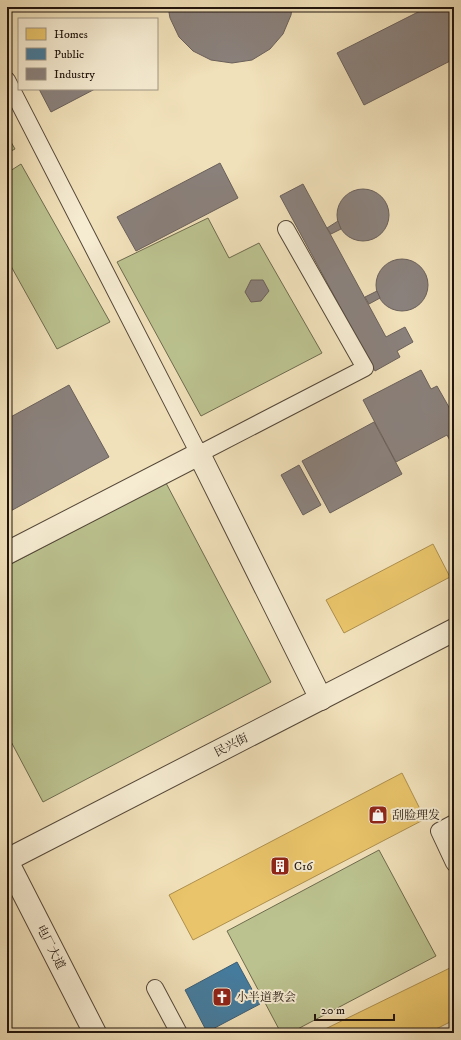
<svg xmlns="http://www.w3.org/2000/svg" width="461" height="1040" viewBox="0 0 461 1040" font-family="'IM FELL DW Pica','Noto Serif SC',serif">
<rect width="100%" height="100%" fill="#f1e1ba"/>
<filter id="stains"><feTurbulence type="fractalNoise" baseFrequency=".005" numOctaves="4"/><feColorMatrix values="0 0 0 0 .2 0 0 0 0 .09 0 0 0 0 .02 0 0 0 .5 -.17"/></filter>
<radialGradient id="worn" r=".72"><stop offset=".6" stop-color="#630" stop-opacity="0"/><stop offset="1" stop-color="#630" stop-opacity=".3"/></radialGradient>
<g fill="#bbc28f" stroke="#6e6b4e">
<path d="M7,135L15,149L7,153Z"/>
<path d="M21,164L110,322L57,349L7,259V173Z"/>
<path d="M208,218L229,258L259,243L322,353L201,416L117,262Z"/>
<path d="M166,483L271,682L43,802L7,734V566Z"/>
<path d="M379,850L436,956L290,1033H281L227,931Z"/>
</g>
<g fill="#e9c46a" stroke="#ad8f4e">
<path d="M433,544L450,577L344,633L326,600Z"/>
<path d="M402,773L425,819L193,940L169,895Z"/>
<path d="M454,966V1020L428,1033H317Z"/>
</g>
<path fill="#457b9d" stroke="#3a5c72" d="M237,962L260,1004L207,1032L185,990Z"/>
<g fill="#8a817c" stroke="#6a605b">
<path d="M168,7H292L291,15L283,34L270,49L252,60L232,63L211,60L193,51L179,37L170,18Z"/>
<path d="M428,7H454V59L364,105L337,53Z"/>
<path d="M39,89H95L51,112Z"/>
<path d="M220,163L238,198L136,251L117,217Z"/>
<path d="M303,184L386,337L405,327L413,342L397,351L400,357L375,371L280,196Z"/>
<circle cx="363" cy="215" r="26"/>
<path d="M338,221L341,229L331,234L327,228Z"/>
<circle cx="402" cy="285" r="26"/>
<path d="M251,280H263L269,291L261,301L251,302L245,292Z"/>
<path d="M377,291L380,298L369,304L365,297Z"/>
<path d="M421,370L431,389L437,386L454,416V448L447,435L396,462L363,400Z"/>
<path d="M69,385L109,457L7,513V419Z"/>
<path d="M374,422L402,474L330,513L302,461Z"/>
<path d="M299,465L321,505L303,515L281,475Z"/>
</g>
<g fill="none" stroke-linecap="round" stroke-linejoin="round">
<defs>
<g id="service">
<path d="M7,80L199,454L365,368L286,229"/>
<path d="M454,823L439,831L454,863"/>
<path d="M155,988L179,1033"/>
</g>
<path id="minor" d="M7,553L199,454L321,699"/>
<g id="tertiary">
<path d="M7,860L454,630"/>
<path d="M7,861L95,1033"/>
</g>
</defs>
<use href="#service" stroke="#544738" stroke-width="18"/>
<use href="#minor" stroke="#544738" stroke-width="24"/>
<use href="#tertiary" stroke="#544738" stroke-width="24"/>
<use href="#service" stroke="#f6ecd2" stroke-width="16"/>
<use href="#minor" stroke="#f6ecd2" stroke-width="22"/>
<use href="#tertiary" stroke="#f6ecd2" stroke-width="22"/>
</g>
<defs>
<symbol id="shop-square" viewBox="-11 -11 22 22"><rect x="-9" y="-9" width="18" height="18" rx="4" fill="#8f2418" stroke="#f6ecd2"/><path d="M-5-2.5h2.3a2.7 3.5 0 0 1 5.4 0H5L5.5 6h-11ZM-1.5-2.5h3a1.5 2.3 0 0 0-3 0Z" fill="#fff"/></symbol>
<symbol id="building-square" viewBox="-11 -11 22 22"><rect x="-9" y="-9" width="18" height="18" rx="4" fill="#8f2418" stroke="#f6ecd2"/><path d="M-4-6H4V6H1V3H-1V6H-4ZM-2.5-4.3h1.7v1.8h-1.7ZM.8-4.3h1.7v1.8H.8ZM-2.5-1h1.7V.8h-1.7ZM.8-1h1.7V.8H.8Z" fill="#fff"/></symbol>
<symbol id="church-square" viewBox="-11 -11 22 22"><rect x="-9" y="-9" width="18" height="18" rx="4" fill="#8f2418" stroke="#f6ecd2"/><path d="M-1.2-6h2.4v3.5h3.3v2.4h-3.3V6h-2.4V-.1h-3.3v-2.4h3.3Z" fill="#fff"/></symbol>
</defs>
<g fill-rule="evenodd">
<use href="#shop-square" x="367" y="804" width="22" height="22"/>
<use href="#building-square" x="269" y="855" width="22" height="22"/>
<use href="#church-square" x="211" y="986" width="22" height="22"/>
</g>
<g text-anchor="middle" stroke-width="4" stroke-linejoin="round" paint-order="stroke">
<g font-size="12" fill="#20140d" stroke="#f6ecd2">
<text transform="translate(231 745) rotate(-27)" y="4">民兴街</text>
<text transform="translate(51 947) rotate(63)" y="4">电厂大道</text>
</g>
<g font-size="12" fill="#20140d" stroke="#f6ecd2" text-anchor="start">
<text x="392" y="819">刮脸理发</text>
<text x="294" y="870">C16</text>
<text x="236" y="1001">小半道教会</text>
</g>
</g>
<rect width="461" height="1040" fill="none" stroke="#f1e1ba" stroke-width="24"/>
<rect x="8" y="8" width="445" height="1024" fill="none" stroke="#20140d" stroke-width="2"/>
<rect x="12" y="12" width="437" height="1016" fill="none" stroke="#20140d"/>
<rect x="18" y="18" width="140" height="72" fill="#f6ecd2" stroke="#a09683"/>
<rect x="26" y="28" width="20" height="12" fill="#e9c46a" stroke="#a09683"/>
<text x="54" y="38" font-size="12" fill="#20140d">Homes</text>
<rect x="26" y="48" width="20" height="12" fill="#457b9d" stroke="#a09683"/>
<text x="54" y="58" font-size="12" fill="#20140d">Public</text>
<rect x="26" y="68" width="20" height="12" fill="#8a817c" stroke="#a09683"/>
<text x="54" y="78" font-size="12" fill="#20140d">Industry</text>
<path d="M315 1014v6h79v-6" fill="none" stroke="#20140d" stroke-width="2"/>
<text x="321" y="1014" font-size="12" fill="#20140d" stroke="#f6ecd2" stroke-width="3" paint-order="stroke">20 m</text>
<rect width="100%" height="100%" filter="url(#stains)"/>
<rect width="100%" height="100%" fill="url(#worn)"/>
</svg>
